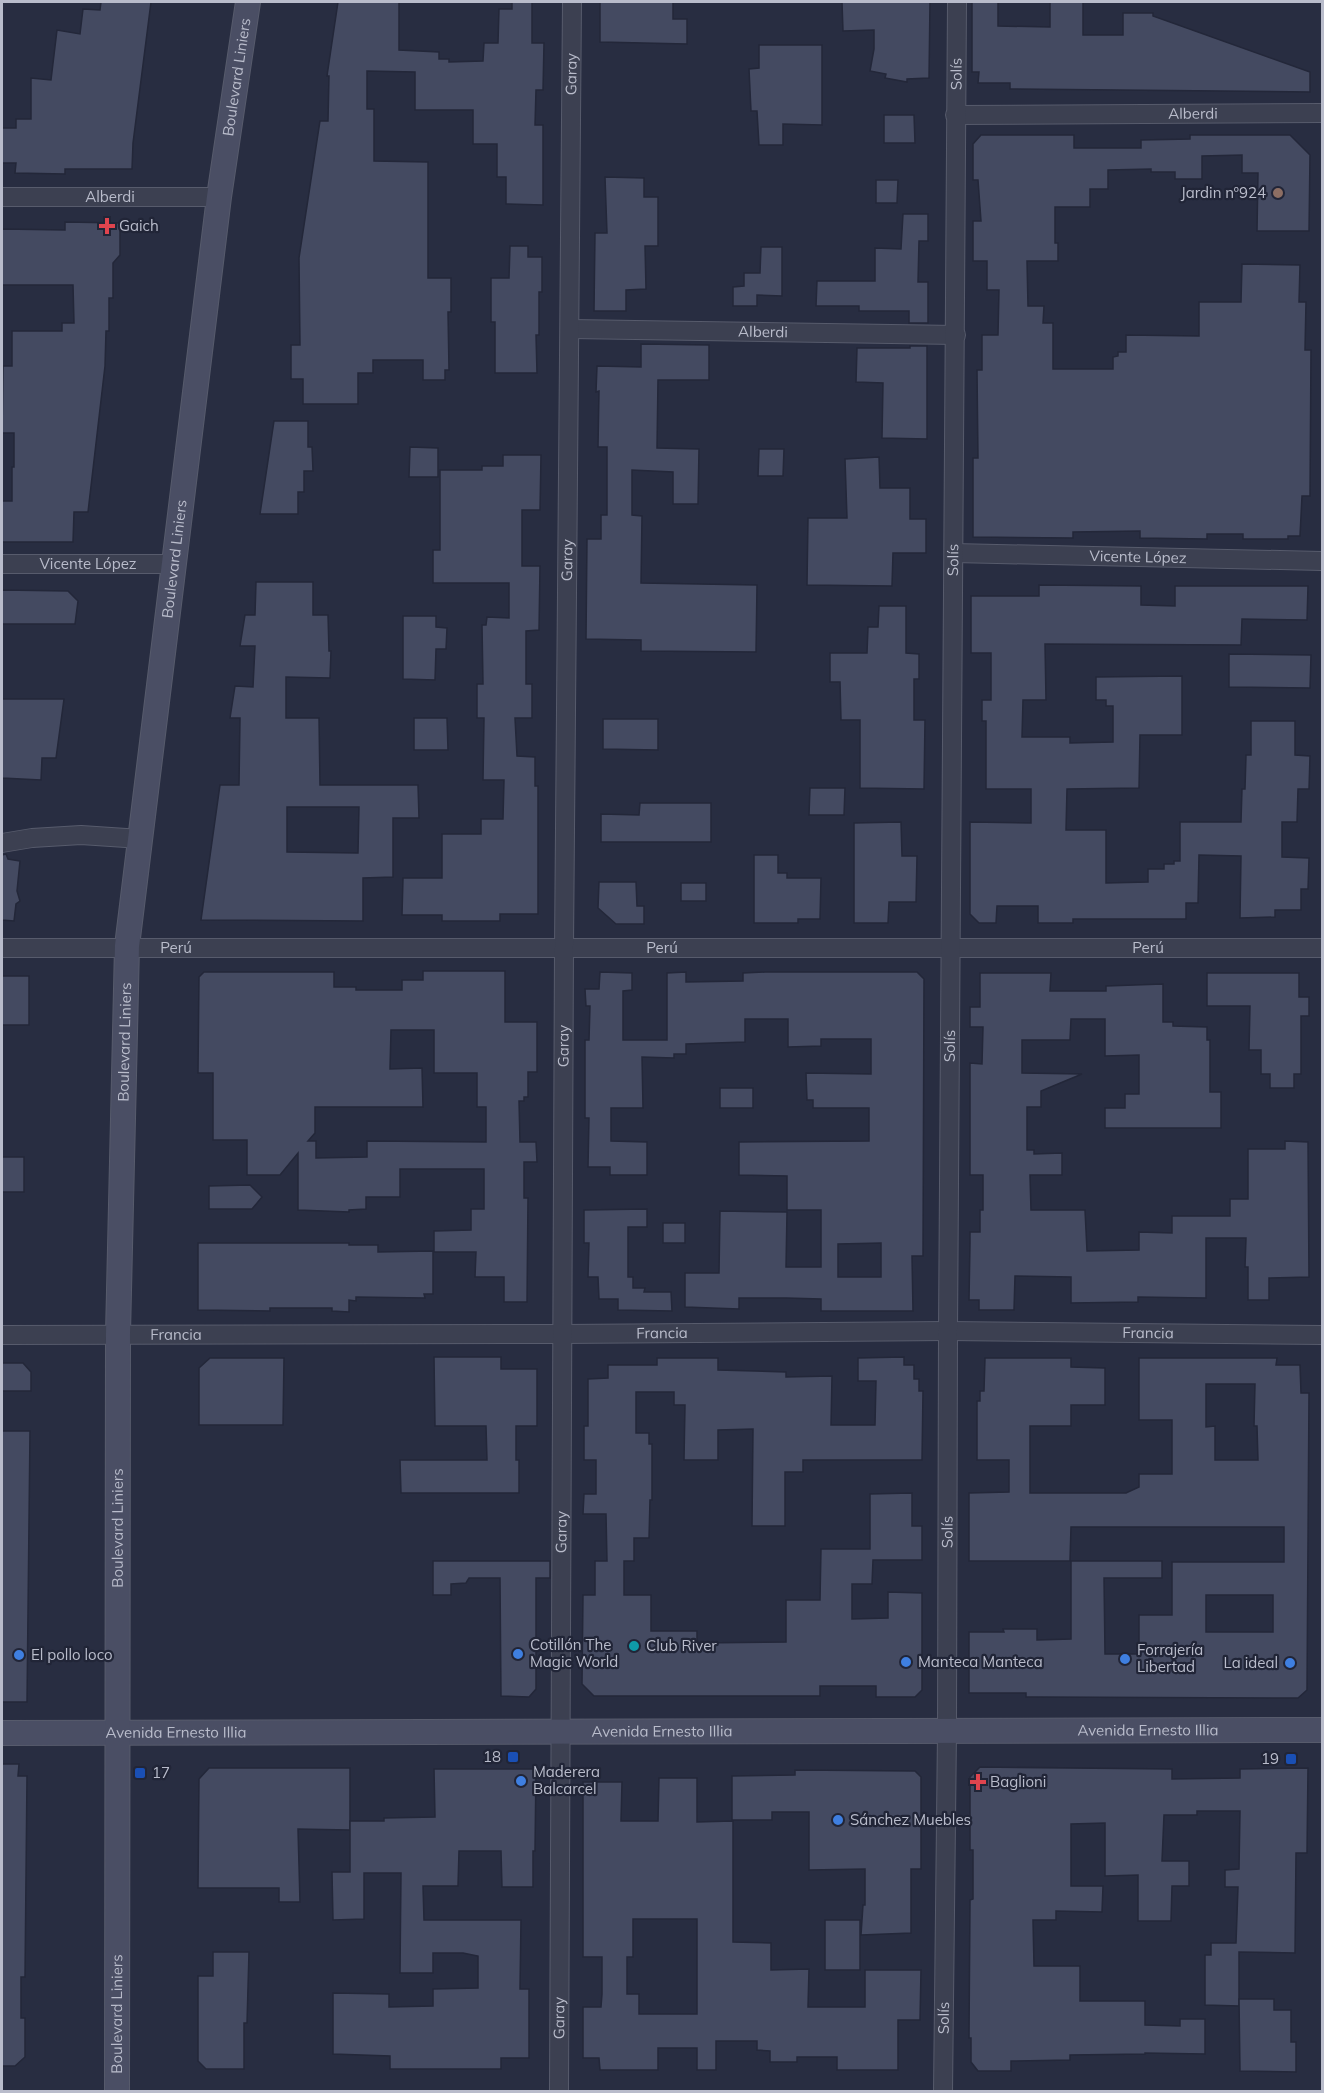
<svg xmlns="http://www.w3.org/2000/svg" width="1324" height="2093" viewBox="0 0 1324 2093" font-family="Mulish,sans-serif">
<rect width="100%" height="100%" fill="#282d41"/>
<g fill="#444a61" stroke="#232739" stroke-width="1.5" fill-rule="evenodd">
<path d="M101,2H151L133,143L132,169H65V174L15,173L16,163H2V128H16V119H31V78L51,80L57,30L80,34L83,9L100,10Z"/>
<path d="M338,2H399V50L439,52V59H449V62L483,61L484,43H498L499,9H512V2H532V43H544L543,90H536L535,125H543V205L506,204V177H497V144H473V110H415V72L367,71V109H374V161L428,162V278H451V312H448L449,370H445V380H423V360H373V373H358V404H303V379H291V345H300L299,258L320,121H328L329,76H327Z"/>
<path d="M600,2H673V19H687V44L600,42Z"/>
<path d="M842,2H930L929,78L907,79V82L885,78L886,74L870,71L874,49V30L843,31Z"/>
<path d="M972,2H998V26L1050,27V2H1083V35H1123V13H1153V16L1310,72V92L1010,89V83H978L979,72H972Z"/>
<path d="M759,45H822V125L783,124V145H759L757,111H751L749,69L759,68Z"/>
<path d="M884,115H914L915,143H884Z"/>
<path d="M981,135H1074V148H1141V140L1190,139V135H1290L1310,155L1309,231H1257L1258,173H1242V155L1202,156V179H1175V172H1151V169L1108,170V189H1090V207H1055V243H1058V261H1027L1028,306H1044L1043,323H1053V369H1113V357L1118,356V352H1126V335L1199,336V302H1241L1242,264L1300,265L1299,302H1306L1305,350H1311L1310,496H1302L1300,536H1288V539H1243V534H1207V539L1140,538V531L1073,532V538L973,537V458H978L977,370H982V335H998L999,290H987V261H973V221H981L978,180H973V144Z"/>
<path d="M605,177L644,178V197H658V246H645L646,289L626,290V311H594L595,233H607Z"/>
<path d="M876,180H898L897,203H876Z"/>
<path d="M903,214H928V241H919L918,282H928V323H909V311H859V306H816L817,281H875V248L901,249Z"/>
<path d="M65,222L120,223V255L113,263V298H109V331H106L105,366L88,512H74L73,542H2V501H12V467H14V433H2L3,366H12V331H62V323H74L73,285H2V229L65,230Z"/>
<path d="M510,246H528V257H542V292H539V335H536L537,373H495V322H491V278H509Z"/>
<path d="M761,247H782V296L757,295V306H733V287L744,286V273H760Z"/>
<path d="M641,344L709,345V380H658L657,448L699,449L698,504H673V472L632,470V515L642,516L641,583L757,585L756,652L641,651V640L586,639L587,539H601V515H607V447H598L599,391L596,392L597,366L641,367Z"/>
<path d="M910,346H927V439L882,438L883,383L856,382L857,348H910Z"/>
<path d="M274,421H308V447H312L313,471H304V492H298V514H260Z"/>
<path d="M410,447L438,448V477H409Z"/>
<path d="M759,449H784L783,476H758Z"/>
<path d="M503,455H541L540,510H522V566H540L539,630L526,631V684H532V718H515L517,756L535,757V786H538V914H500V921H442V915H402L403,878H442V834H481V819H503L504,780H483L484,718H477V684H483L482,625H486L487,617L509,618V583H433V550H440V470H482V466H503Z"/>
<path d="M879,457L880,488H910V519H926V553H893L892,586L807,585L808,518H847L845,459Z"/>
<path d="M256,582H313V615H328L329,651H331L330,678L286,677V718H319L320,785H418L419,818H393V877L363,878V921L201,920L220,785H239L240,718H230L235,686L253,687L255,646H240L245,615H255ZM287,807H359L358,853L287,852Z"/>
<path d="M1039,585L1141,586V605L1175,606V586H1308L1307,620L1242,619L1241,645L1045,644L1046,700H1023L1022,737H1070V743L1113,742V706H1106V700H1096V677L1182,676V735H1140L1139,788L1067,789L1066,830H1106V883L1148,882V869H1164V864H1174V861H1180V822H1241L1242,789H1245L1246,755H1251V721H1295V755L1310,756L1309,789H1298L1297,822H1282V857L1309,858L1308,889H1301V910H1275V917L1240,918L1241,856L1199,855L1198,903H1186V919H1073V923H1038V906H997L996,923H979L970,914V822L1031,823V789H986V721H982V700H991V653H971V596H1039Z"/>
<path d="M2,590L68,591L78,601L75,624H2Z"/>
<path d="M879,606H906V653L919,654V679H914V720H925L924,789L860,788V720H841L840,682H830V653H867L868,627H878Z"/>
<path d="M403,616H436V627L447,628L446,649H436L435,680L403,679Z"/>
<path d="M1229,654L1311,655L1310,688L1229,687Z"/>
<path d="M2,699H64L56,758H42L41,780L2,778Z"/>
<path d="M414,718H447L448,750H414Z"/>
<path d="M603,719H658V750L603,749Z"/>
<path d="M810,788H845L844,815H809Z"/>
<path d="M640,803H711V842H601V814L639,815Z"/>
<path d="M901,822L902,856H917L916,902H889L888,923H854V823Z"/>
<path d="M6,854L8,859L20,861L17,891L20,901L16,904L14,921L2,920V855Z"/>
<path d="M754,855H778V873H787V878H821L820,919H798V923H754Z"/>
<path d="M599,882H636L637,906H644V924H616L598,908Z"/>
<rect x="681" y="883" width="25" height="18"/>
<path d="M423,971H505V1022H537V1072H528V1097H524V1101H519L520,1142H536L537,1162H524V1198H528L527,1302H504V1277H475L476,1252H434V1231L471,1230V1209H484V1169H400V1197H366V1209L349,1210V1212L298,1210V1153L280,1175H247V1140H213V1073H198L199,977L204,972H334V987H356V990H402V980H423ZM391,1030H434V1073H477V1107H486V1142L367,1141V1157L316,1158V1141H308L315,1133V1107H423L422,1068L390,1069Z"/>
<path d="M600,972L632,973V990L623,991V1040H667V973L686,972V982L743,981V973L765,972H917L924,979L923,1256H912L913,1311H821V1299L786,1298H739V1309L685,1307V1273H719L720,1211L787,1212L786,1267H821V1210H787V1176L739,1175V1142L869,1141V1108H813V1100H807L806,1073L871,1074V1039H821V1046L788,1047V1019H745V1042L686,1044V1054H674V1058L642,1057L643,1108H611V1141L647,1142V1175H610V1167H588L589,1118H585V1040H589L590,1006H586L585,989H599ZM881,1243V1277H838V1244Z"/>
<path d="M980,973H1051L1050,991H1106V986L1163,984V1022H1173V1026L1207,1027V1040H1210V1092H1221V1128H1105V1108H1125V1094H1139V1055L1105,1056V1019H1071L1070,1040H1022V1073L1082,1074L1041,1091V1107H1027V1150H1034V1154L1062,1153V1175H1030L1031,1210H1085L1087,1251L1139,1250V1232L1172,1233V1216H1230V1199H1248V1149H1285V1141L1308,1142L1309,1277L1269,1278V1300H1248V1267H1245L1246,1238H1206V1298L1138,1297V1302L1071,1303V1277L1015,1276L1014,1310H979V1300H969L970,1243V1232H980V1210H983V1175H970V1063L982,1064L983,1027H970V1007H980Z"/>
<path d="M1207,973H1299V997H1309V1016H1301V1074H1294V1088H1270V1074H1261V1050H1249L1250,1006H1207Z"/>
<rect x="2" y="976" width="27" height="49"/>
<rect x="720" y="1088" width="33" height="20"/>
<rect x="2" y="1157" width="22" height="35"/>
<path d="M250,1185L262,1197L252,1209H209V1186Z"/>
<path d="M647,1209V1227H628V1277H633V1288H645L644,1292H671L672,1311L618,1310V1299H599L598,1277H588L589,1243H584V1210Z"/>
<rect x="663" y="1223" width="22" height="20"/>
<path d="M198,1243H349V1245H378V1252L433,1251V1294H424L425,1298L356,1297V1301L349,1300V1312L332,1311V1308H270V1311L198,1310Z"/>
<path d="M434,1357H501V1369H537V1426H516V1460H519V1493H401L400,1460H487L486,1426H435Z"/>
<path d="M904,1357V1365H914V1379H919V1391H923L922,1460H803V1472H785V1526H752L753,1429L718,1430V1460H684L685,1405H674V1392H636V1433H649V1444H652V1500H650L649,1538H634V1561H624V1595H651V1631H697V1643L786,1642V1600H820L821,1549H870V1494L912,1493V1526H922V1560H873L872,1584H852V1619L888,1618V1592L922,1593V1690L915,1697H876V1686H820V1696H594L582,1684L583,1595H595V1561H607L606,1514H583L584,1494H596V1460H584V1426H588V1379L608,1378V1365H657V1358H718V1370L786,1372V1377L832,1376L831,1425H875L876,1381H858V1358Z"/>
<path d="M210,1358H284L283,1425H199V1368Z"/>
<path d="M985,1358H1071V1367L1105,1368V1405H1071V1426H1030V1493H1126L1139,1487V1474H1172V1420H1139V1358H1277L1276,1365H1300L1301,1393H1309L1307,1690L1298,1698L1036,1697H1026V1693H969V1632H1004L1003,1629H1037V1640L1071,1639V1561H1162V1578H1104L1105,1654H1139V1615H1172V1562H1284V1527H1071L1070,1561H969V1493L1009,1492V1460H977V1401H980V1391H984ZM1206,1384H1255L1254,1426H1257L1258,1460H1215V1426L1206,1427ZM1206,1595H1273V1632H1206Z"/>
<path d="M2,1363H23L31,1372V1391H2Z"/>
<path d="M2,1431H30L27,1702H2Z"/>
<path d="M433,1561H550V1578H536V1689L529,1697L501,1696L500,1578H469L466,1583L451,1584V1595H433Z"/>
<path d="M2,1764H19L18,1776H27L25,1977H21V2018H25V2057L15,2066H2Z"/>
<path d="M980,1767L1172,1769V1779L1240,1778V1769L1308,1768L1307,1853H1296L1295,1953L1239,1952V2006L1205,2005V1955H1211V1943H1236L1238,1887H1225V1870L1239,1869L1240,1811H1197V1815H1164L1162,1861H1189V1886H1172L1171,1921H1138V1875L1105,1876V1823L1071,1824V1886H1103L1102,1912L1056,1911V1920H1033L1034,1966H1080V2001H1145V2025L1180,2026V2019H1205V2054L1145,2053V2054L1070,2055V2060L1011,2061V2071H978L971,2062V2038H969L970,1900L973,1899V1850H970V1777Z"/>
<path d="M209,1768H350V1830L298,1829L300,1902H279V1888H198L199,1779Z"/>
<path d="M434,1769H536L535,1851H533V1887H502L501,1851H459L458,1886H423L424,1920H521L520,1989H529V2058H501V2069H390V2056L333,2054V1993L389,1994V2007L433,2006V1989L478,1988V1956L463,1953H433V1973H400L401,1873H364V1919L333,1920L332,1872H350V1821H384V1818L435,1817Z"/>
<path d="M795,1770L915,1771L921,1777V1869H911V1933L861,1935L863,1905H865V1869L809,1870V1812H772V1820H732V1776L795,1775Z"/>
<path d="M659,1778H697V1822L733,1821V1942L771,1943V1970L809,1969L808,2007H865V1970H921L920,2020H898V2070H837V2057H797V2062H770V2051L757,2050V2041H716V2070H697V2048H658V2070H600L599,2058H583V2007H601L602,1994V1957H583V1782H622L621,1821H658ZM633,1919H697V2014H639V1994H627V1957H633Z"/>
<rect x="825" y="1920" width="35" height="50"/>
<path d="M213,1952H249L247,2023H244V2069H206L198,2061V1976H213Z"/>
<path d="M1239,1999H1274V2010H1291V2042H1296V2072L1240,2071Z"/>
</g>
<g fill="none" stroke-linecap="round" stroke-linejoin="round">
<defs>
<g id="minor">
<path id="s1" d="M955,115L1322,113"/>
<path id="s2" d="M2,197H219"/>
<path id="s3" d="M571,329L956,335"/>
<path id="s4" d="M954,553L1322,561"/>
<path id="s5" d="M2,564H175"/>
<path d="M2,843L32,838L81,835L141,839"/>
<path id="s6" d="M2,948H1322"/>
<path id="s7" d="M2,1335L563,1334L948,1331L1322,1335"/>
<path id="s8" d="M559,2092L564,947L572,2"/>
<path id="s9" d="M943,2092L947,1731L948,1331L957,2"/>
</g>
<g id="secondary">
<path id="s10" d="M2,1733L1322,1730"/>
<path id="s11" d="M117,2092L118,1334L127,946L219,197L248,2"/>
</g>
</defs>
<use href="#minor" stroke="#575b6c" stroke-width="20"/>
<use href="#secondary" stroke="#575b6c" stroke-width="26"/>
<use href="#minor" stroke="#3c4051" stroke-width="18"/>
<use href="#secondary" stroke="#4a4e64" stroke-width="24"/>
</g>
<circle fill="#8d6e63" stroke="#212537" stroke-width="2" cx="1278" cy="193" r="6"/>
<g fill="#e0444e" stroke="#212537" stroke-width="2">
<path d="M104 217h6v6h6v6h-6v6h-6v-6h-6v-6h6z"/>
<path d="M975 1773h6v6h6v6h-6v6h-6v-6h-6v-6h6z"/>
</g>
<circle fill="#0f9aa8" stroke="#212537" stroke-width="2" cx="634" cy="1646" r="6"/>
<g fill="#3f7fe0" stroke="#212537" stroke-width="2">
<circle cx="518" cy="1654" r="6"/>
<circle cx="19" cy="1655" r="6"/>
<circle cx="1125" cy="1659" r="6"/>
<circle cx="906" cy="1662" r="6"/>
<circle cx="1290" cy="1663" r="6"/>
<circle cx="521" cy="1781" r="6"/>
<circle cx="838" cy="1820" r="6"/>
</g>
<g fill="#1a4fb4" stroke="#212537" stroke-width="2">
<rect x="507" y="1751" width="12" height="12" rx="3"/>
<rect x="1285" y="1753" width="12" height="12" rx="3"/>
<rect x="134" y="1767" width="12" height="12" rx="3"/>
</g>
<g text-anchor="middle" stroke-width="4.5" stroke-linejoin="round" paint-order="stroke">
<g font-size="15" fill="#b9bccb" stroke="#212537">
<text dy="5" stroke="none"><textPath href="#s8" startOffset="2018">Garay</textPath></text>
<text dy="5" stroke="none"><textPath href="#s9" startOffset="2018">Solís</textPath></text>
<text dy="5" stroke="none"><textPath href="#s11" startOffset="2022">Boulevard Liniers</textPath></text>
<text dy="5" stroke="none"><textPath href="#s1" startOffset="238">Alberdi</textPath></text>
<text dy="5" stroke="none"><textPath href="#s2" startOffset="108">Alberdi</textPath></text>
<text dy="5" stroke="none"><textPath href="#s3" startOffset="192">Alberdi</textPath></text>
<text dy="5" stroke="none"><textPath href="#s4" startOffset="184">Vicente López</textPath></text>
<text dy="5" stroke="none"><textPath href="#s11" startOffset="1536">Boulevard Liniers</textPath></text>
<text dy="5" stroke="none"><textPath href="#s8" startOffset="1532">Garay</textPath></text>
<text dy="5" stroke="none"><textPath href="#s9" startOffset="1532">Solís</textPath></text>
<text dy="5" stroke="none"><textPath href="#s5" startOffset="86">Vicente López</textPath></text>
<text dy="5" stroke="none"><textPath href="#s6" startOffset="174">Perú</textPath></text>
<text dy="5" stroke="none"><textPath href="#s6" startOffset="660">Perú</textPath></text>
<text dy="5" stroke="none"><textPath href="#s6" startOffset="1146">Perú</textPath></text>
<text dy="5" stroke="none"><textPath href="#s11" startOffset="1050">Boulevard Liniers</textPath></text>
<text dy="5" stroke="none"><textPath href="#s8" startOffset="1046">Garay</textPath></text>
<text dy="5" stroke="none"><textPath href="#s9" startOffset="1046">Solís</textPath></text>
<text dy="5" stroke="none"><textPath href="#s7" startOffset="1146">Francia</textPath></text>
<text dy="5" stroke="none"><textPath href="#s7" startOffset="174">Francia</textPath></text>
<text dy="5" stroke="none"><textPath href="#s7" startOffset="660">Francia</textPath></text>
<text dy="5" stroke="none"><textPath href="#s11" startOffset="564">Boulevard Liniers</textPath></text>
<text dy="5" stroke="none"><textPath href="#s8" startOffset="560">Garay</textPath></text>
<text dy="5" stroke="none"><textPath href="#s9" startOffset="560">Solís</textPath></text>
<text dy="5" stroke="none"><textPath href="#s10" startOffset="1146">Avenida Ernesto Illia</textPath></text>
<text dy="5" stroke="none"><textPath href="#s10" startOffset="660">Avenida Ernesto Illia</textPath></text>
<text dy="5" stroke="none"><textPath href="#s10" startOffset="174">Avenida Ernesto Illia</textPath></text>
<text dy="5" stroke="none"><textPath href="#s11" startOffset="78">Boulevard Liniers</textPath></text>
<text dy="5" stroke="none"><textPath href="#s8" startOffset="74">Garay</textPath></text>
<text dy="5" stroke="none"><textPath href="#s9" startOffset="74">Solís</textPath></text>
</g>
<g font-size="15" fill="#b9bccb" stroke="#212537" text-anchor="start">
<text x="1266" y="198" text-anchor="end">Jardin nº924</text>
<text x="119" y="231">Gaich</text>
<text x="530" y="1650">Cotillón The<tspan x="530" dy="17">Magic World</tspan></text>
<text x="646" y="1651">Club River</text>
<text x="1137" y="1655">Forrajería<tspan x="1137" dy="17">Libertad</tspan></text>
<text x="31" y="1660">El pollo loco</text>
<text x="918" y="1667">Manteca Manteca</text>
<text x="1278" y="1668" text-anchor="end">La ideal</text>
<text x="501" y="1762" text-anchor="end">18</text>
<text x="1279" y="1764" text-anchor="end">19</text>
<text x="533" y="1777">Maderera<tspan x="533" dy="17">Balcarcel</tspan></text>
<text x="152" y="1778">17</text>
<text x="990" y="1787">Baglioni</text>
<text x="850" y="1825">Sánchez Muebles</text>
</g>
</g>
<rect width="1324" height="2093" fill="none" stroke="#b9bccb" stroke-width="6"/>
</svg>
